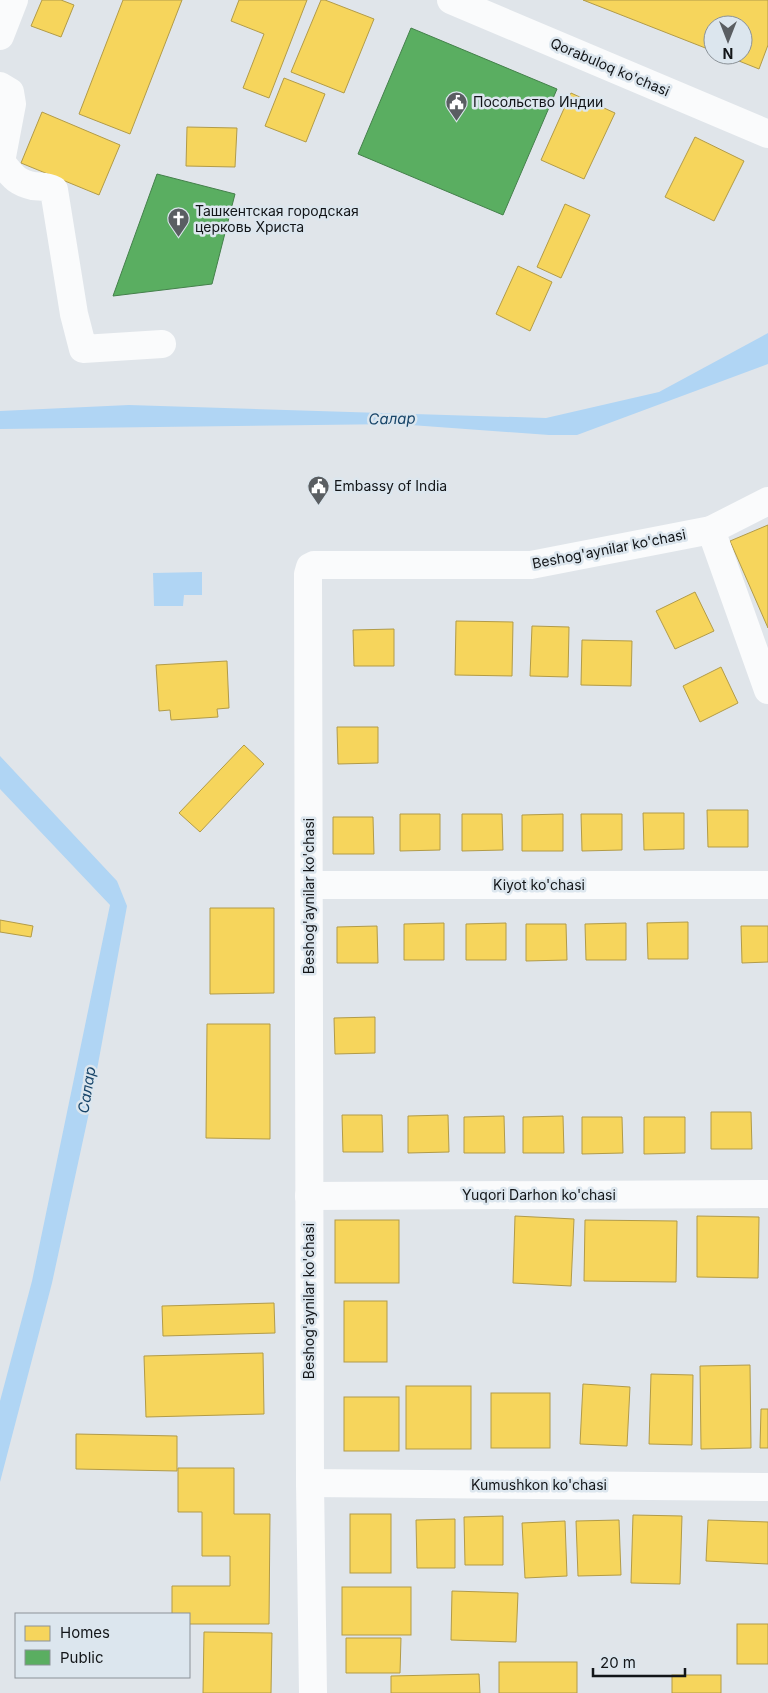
<svg xmlns="http://www.w3.org/2000/svg" width="768" height="1693" viewBox="0 0 768 1693" font-family="Inter,sans-serif">
<rect width="100%" height="100%" fill="#e0e5ea"/>
<g fill="#b0d5f4">
<path d="M768,333V364L577,435H549L397,424L0,429V411L129,405L546,418L659,392Z"/>
<path d="M202,572V595H184L183,606H154L153,573Z"/>
<path d="M0,756L117,881L127,906L90,1108L52,1283L0,1482V1401L32,1281L110,905L0,789Z"/>
</g>
<g fill="#f6d55c" stroke="#b29b48">
<path d="M42,0H61L74,5L61,37L31,26Z"/>
<path d="M123,0H182L130,134L79,114Z"/>
<path d="M239,0H307L269,98L243,88L264,34L231,21Z"/>
<path d="M321,0H325L374,19L344,93L291,72Z"/>
<path d="M583,0H768V45L759,69L724,55H743V25H713V51Z"/>
<path d="M284,78L325,94L306,142L265,126Z"/>
<path d="M571,93L615,113L584,179L541,160Z"/>
<path d="M42,112L120,145L99,195L21,163Z"/>
<path d="M187,127L237,128L235,167L186,166Z"/>
<path d="M695,137L744,161L714,221L665,197Z"/>
<path d="M565,204L590,215L561,278L537,267Z"/>
<path d="M518,266L552,282L530,331L496,314Z"/>
<path d="M768,525V628L730,541Z"/>
<path d="M695,592L714,631L675,649L656,611Z"/>
<path d="M456,621L513,622L512,676L455,675Z"/>
<path d="M532,626L569,627L568,677L530,676Z"/>
<path d="M394,629V666H354L353,630Z"/>
<path d="M582,640L632,641L631,686L581,685Z"/>
<path d="M227,661L229,708L217,709L218,717L171,720L170,710L159,711L156,665Z"/>
<path d="M721,667L738,703L700,722L683,686Z"/>
<path d="M337,727H378V763L338,764Z"/>
<path d="M244,745L264,764L200,832L179,813Z"/>
<path d="M707,810H748V847H708Z"/>
<path d="M643,813H684V849L644,850Z"/>
<path d="M400,814H440V850L400,851Z"/>
<path d="M462,814H502L503,850L462,851Z"/>
<path d="M563,814V851H522V815Z"/>
<path d="M581,814H622V850L582,851Z"/>
<path d="M333,817H373L374,854H333Z"/>
<path d="M210,908H274V993L210,994Z"/>
<path d="M0,920L33,926L31,937L0,932Z"/>
<path d="M688,922V959H648L647,923Z"/>
<path d="M444,923V960H404V924Z"/>
<path d="M506,923V960H466V924Z"/>
<path d="M626,923V960H586L585,924Z"/>
<path d="M526,924H566L567,960L526,961Z"/>
<path d="M377,926L378,963H337V927Z"/>
<path d="M741,926H768V962L742,963Z"/>
<path d="M375,1017V1053L335,1054L334,1018Z"/>
<path d="M207,1024H270V1139L206,1138Z"/>
<path d="M711,1112H751L752,1149H711Z"/>
<path d="M342,1115H382L383,1152H343Z"/>
<path d="M448,1115L449,1152L408,1153V1116Z"/>
<path d="M504,1116L505,1153H464V1117Z"/>
<path d="M563,1116L564,1153H523V1117Z"/>
<path d="M582,1117H622L623,1153L582,1154Z"/>
<path d="M644,1117H685V1153L644,1154Z"/>
<path d="M515,1216L574,1219L571,1286L513,1283Z"/>
<path d="M697,1216L759,1217L758,1278L697,1277Z"/>
<rect x="335" y="1220" width="64" height="63"/>
<path d="M585,1220L677,1221L676,1282L584,1281Z"/>
<rect x="344" y="1301" width="43" height="61"/>
<path d="M274,1303L275,1333L163,1336L162,1306Z"/>
<path d="M263,1353L264,1414L146,1417L144,1356Z"/>
<path d="M750,1365L751,1448L701,1449L700,1366Z"/>
<path d="M651,1374L693,1375L692,1445L649,1444Z"/>
<path d="M583,1384L630,1387L627,1446L580,1444Z"/>
<rect x="406" y="1386" width="65" height="63"/>
<rect x="491" y="1393" width="59" height="55"/>
<rect x="344" y="1397" width="55" height="54"/>
<path d="M761,1409H768V1448H760Z"/>
<path d="M76,1434L177,1436V1471L76,1469Z"/>
<path d="M178,1468H234V1514H270L269,1624H189V1614H172V1586H230V1556H202V1512H178Z"/>
<rect x="350" y="1514" width="41" height="59"/>
<path d="M633,1515L682,1516L680,1584L631,1583Z"/>
<path d="M503,1516V1565H465L464,1517Z"/>
<path d="M455,1519V1568H417L416,1520Z"/>
<path d="M619,1520L621,1575L578,1576L576,1521Z"/>
<path d="M708,1520L768,1522V1564L706,1561Z"/>
<path d="M565,1521L567,1576L525,1578L522,1523Z"/>
<rect x="342" y="1587" width="69" height="48"/>
<path d="M452,1591L518,1593L516,1642L451,1640Z"/>
<rect x="737" y="1624" width="31" height="40"/>
<path d="M204,1632L272,1633L271,1693H203Z"/>
<path d="M346,1638H401L400,1673H346Z"/>
<rect x="499" y="1662" width="78" height="31"/>
<path d="M479,1674L480,1693H391V1676Z"/>
<rect x="672" y="1675" width="49" height="18"/>
</g>
<g fill="#5aae61" stroke="#44804b">
<path d="M411,28L557,89L503,215L358,154Z"/>
<path d="M157,174L235,194L212,284L113,296Z"/>
</g>
<g fill="none" stroke-linecap="round" stroke-linejoin="round">
<g stroke="#fafbfc" stroke-width="28">
<path d="M451,0L768,134"/>
<path d="M0,36L14,0"/>
<path d="M0,86L10,92L12,104L1,162L0,161"/>
<path d="M1,162C12,175 15,182 33,186C41,187 47,186 54,190L74,314L83,349L162,344"/>
<path d="M711,530L768,690"/>
<path d="M310,885H768"/>
<path d="M309,1196L768,1194"/>
<path d="M310,1483L768,1487"/>
<path d="M313,1693L310,1483L308,574L310,567L314,565H531L711,530L768,501"/>
</g>
</g>
<defs>
<symbol id="civic-pin" viewBox="-11 -11 22 30"><path d="M0 17L-7.5 6A9.5 9.5 0 1 1 7.5 6Z" fill="#5a5e62" stroke="#dce6ee"/><path d="M-.6-6.5H3V-4.5H.6V-3L4-1V1h2V6H-6V1h2V-1L-.6-3ZM-1.2 2.5V6h2.4V2.5Z" fill="#fff"/></symbol>
<symbol id="church-pin" viewBox="-11 -11 22 30"><path d="M0 17L-7.5 6A9.5 9.5 0 1 1 7.5 6Z" fill="#5a5e62" stroke="#dce6ee"/><path d="M-1.2-6h2.4v3.5h3.3v2.4h-3.3V6h-2.4V-.1h-3.3v-2.4h3.3Z" fill="#fff"/></symbol>
</defs>
<g fill-rule="evenodd">
<use href="#civic-pin" x="444" y="90" width="25" height="34"/>
<use href="#church-pin" x="166" y="206" width="25" height="34"/>
<use href="#civic-pin" x="306" y="474" width="25" height="34"/>
</g>
<g text-anchor="middle" stroke-width="5" stroke-linejoin="round" paint-order="stroke">
<g font-size="14" fill="#121518" stroke="#dce6ee">
<text transform="translate(610 67) rotate(23)" y="5">Qorabuloq ko'chasi</text>
<text transform="translate(609 549) rotate(-11)" y="5">Beshog'aynilar ko'chasi</text>
<text x="539" y="890">Kiyot ko'chasi</text>
<text transform="translate(309 896) rotate(-90)" y="5">Beshog'aynilar ko'chasi</text>
<text x="539" y="1200">Yuqori Darhon ko'chasi</text>
<text transform="translate(309 1301) rotate(-90)" y="5">Beshog'aynilar ko'chasi</text>
<text x="539" y="1490">Kumushkon ko'chasi</text>
</g>
<g font-size="14" fill="#121518" stroke="#dce6ee" text-anchor="start">
<text x="473" y="107">Посольство Индии</text>
<text x="195" y="216">Ташкентская городская<tspan x="195" dy="16">церковь Христа</tspan></text>
<text x="334" y="491">Embassy of India</text>
</g>
<g font-size="15" font-style="italic" fill="#184569" stroke="#dce6ee">
<text transform="translate(392 419) rotate(-1)" y="5">Салар</text>
<text transform="translate(87 1090) rotate(-81)" y="5">Салар</text>
</g>
</g>
<rect x="15" y="1613" width="175" height="65" fill="#dce6ee" stroke="#8b9298"/>
<rect x="25" y="1626" width="25" height="15" fill="#f6d55c" stroke="#8b9298"/>
<text x="60" y="1638" font-size="15" fill="#121518">Homes</text>
<rect x="25" y="1650" width="25" height="15" fill="#5aae61" stroke="#8b9298"/>
<text x="60" y="1663" font-size="15" fill="#121518">Public</text>
<g transform="translate(728 40) rotate(180)"><circle r="24" fill="#dce6ee" stroke="#8b9298"/>
<path d="M0-4L9 19L0 12L-9 19Z" fill="#5a5e62"/>
<text y="-8" font-size="14" font-weight="bold" text-anchor="middle" fill="#121518">N</text>
</g>
<path d="M593 1668v8h92v-8" fill="none" stroke="#121518" stroke-width="2.5"/>
<text x="600" y="1668" font-size="15" fill="#121518" stroke="#dce6ee" stroke-width="4" paint-order="stroke">20 m</text>
</svg>
